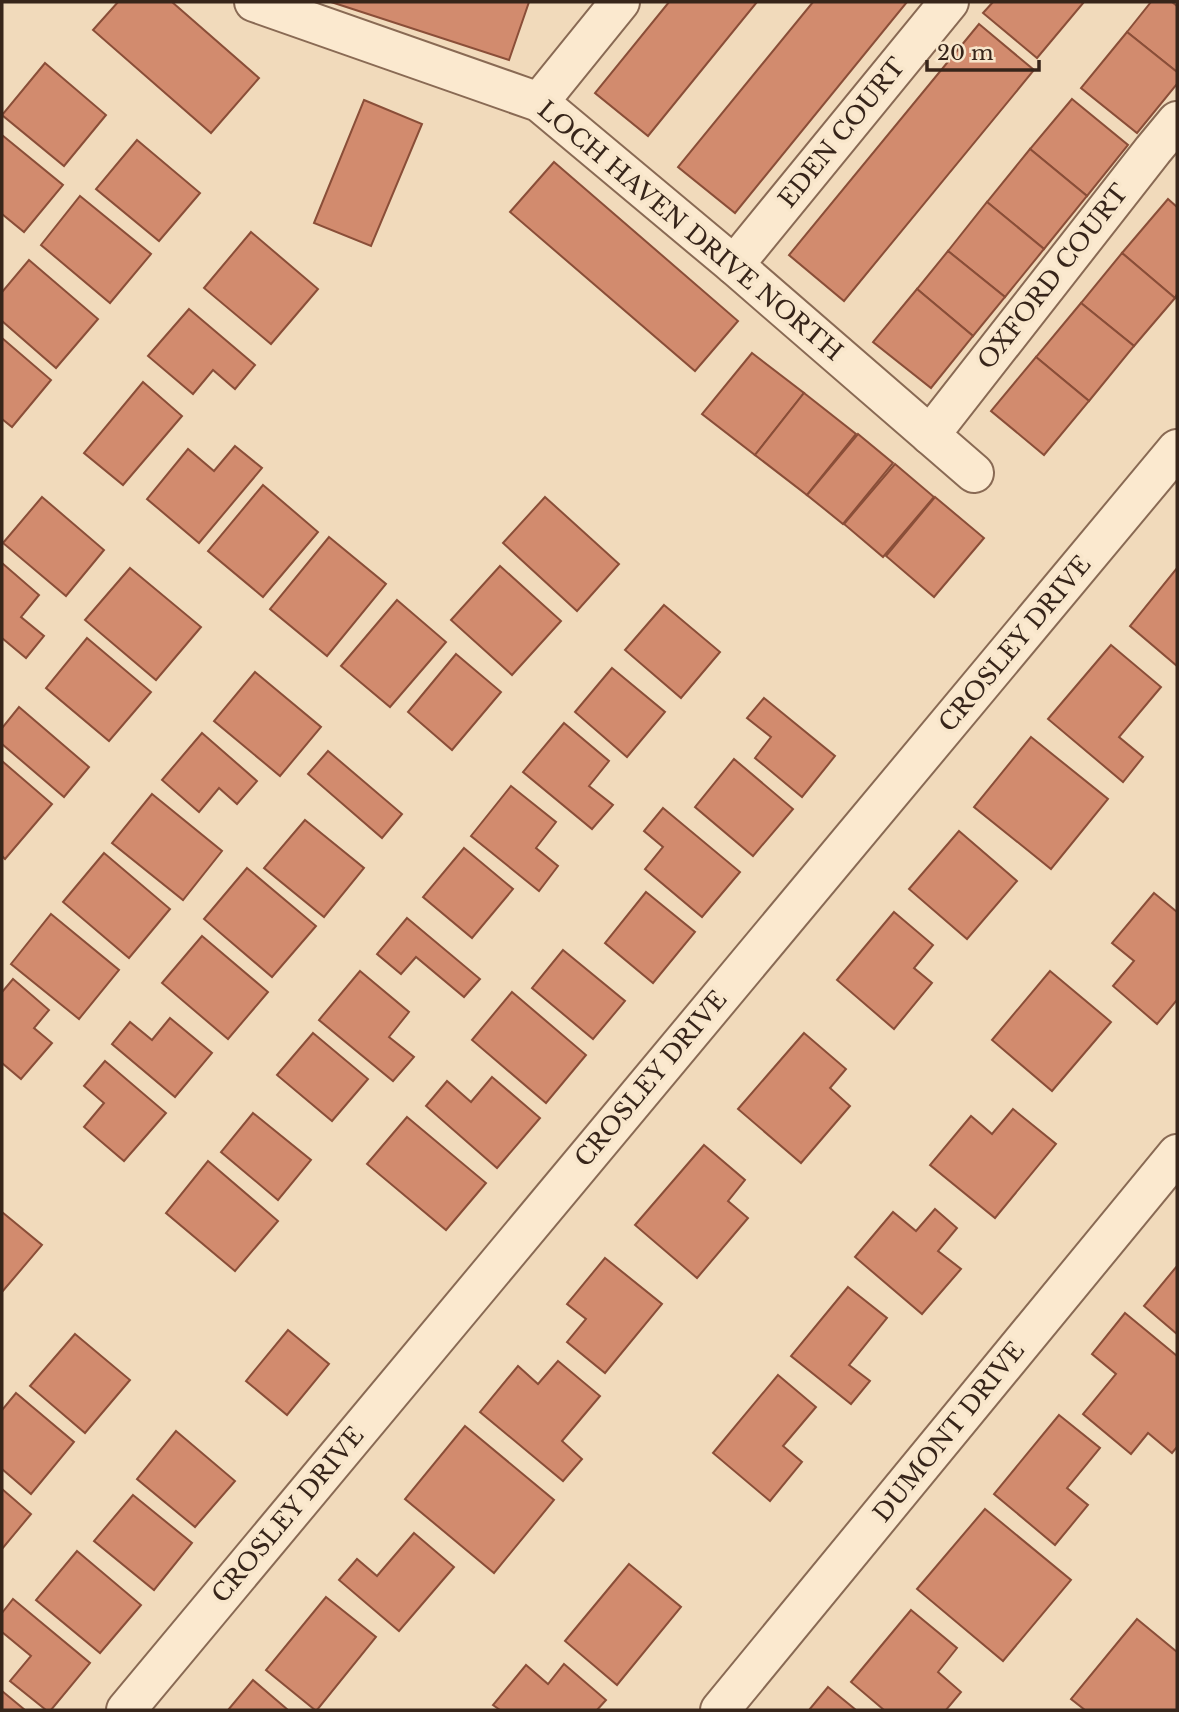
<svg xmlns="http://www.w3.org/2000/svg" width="1179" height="1712" viewBox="0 0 1179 1712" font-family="'Libre Baskerville',serif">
<rect width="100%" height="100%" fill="#f1dabb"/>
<g fill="#d28b6e" stroke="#8a4e38" stroke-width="2">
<path d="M118,2H172L259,78L211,133L93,30Z"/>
<path d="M331,2H529L509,60Z"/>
<path d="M669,2H757L648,136L595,93Z"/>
<path d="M813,2H907L735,213L678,167Z"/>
<path d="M993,2H1084L1037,58L983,13Z"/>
<path d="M1151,2H1172L1177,6V72L1127,32Z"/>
<path d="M979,24L1034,70L844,301L789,255Z"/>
<path d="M1127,32L1177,72V84L1137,133L1081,88Z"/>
<path d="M45,63L106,115L64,166L2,115Z"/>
<path d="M1072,99L1128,145L1087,196L1030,149Z"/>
<path d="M364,100L422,124L371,246L314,223Z"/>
<path d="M2,135L63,185L24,232L2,214Z"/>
<path d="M137,140L200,193L159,241L96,189Z"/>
<path d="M1030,149L1087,196L1044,249L987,202Z"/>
<path d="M554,162L738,321L695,371L510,212Z"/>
<path d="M80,196L151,254L110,303L41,245Z"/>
<path d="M1168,199L1177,207V294L1175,298L1122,253Z"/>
<path d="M987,202L1044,249L1005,297L948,251Z"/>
<path d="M251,232L318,289L271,344L204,288Z"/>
<path d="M948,251L1005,297L973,336L917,289Z"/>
<path d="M1122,253L1175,298L1134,346L1081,303Z"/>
<path d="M29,260L98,319L56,368L2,321V292Z"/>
<path d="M917,289L973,336L931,388L873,342Z"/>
<path d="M1081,303L1134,346L1089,401L1036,357Z"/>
<path d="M189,309L255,365L235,389L213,370L193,394L148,356Z"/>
<path d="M2,338L51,380L12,427L2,419Z"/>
<path d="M752,353L804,393L755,455L702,414Z"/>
<path d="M1036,357L1089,401L1044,455L991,411Z"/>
<path d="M143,382L182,416L123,485L84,453Z"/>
<path d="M804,393L856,434L807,495L755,455Z"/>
<path d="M858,434L893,463L843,524L807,495Z"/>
<path d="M235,446L262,468L199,543L147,499L188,449L214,471Z"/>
<path d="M895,464L934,497L883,557L844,524Z"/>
<path d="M263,485L318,532L263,597L208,551Z"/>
<path d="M42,497L104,550L66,596L3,543Z"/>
<path d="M545,497L619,564L577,611L503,543Z"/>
<path d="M935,497L984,538L934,597L886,556Z"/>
<path d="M329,537L386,584L327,656L270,609Z"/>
<path d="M2,563L39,595L21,617L44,636L26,658L2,638Z"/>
<path d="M500,566L561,621L512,675L451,620Z"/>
<path d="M130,568L201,627L156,680L85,620Z"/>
<path d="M1177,568V666L1130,626Z"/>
<path d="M397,600L446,642L390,707L341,666Z"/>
<path d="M664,605L720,652L681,698L625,650Z"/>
<path d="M87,638L151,692L109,741L46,688Z"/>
<path d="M1111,645L1161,687L1119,737L1143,757L1123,782L1048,719Z"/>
<path d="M456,654L501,692L452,750L408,712Z"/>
<path d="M612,668L665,712L627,757L575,712Z"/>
<path d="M255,672L321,727L280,776L214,721Z"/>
<path d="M764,698L835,756L802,797L755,758L771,737L747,718Z"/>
<path d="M19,707L89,767L64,797L2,744V728Z"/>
<path d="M564,723L609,761L589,786L613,805L592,829L523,772Z"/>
<path d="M202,733L257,781L237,804L219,788L199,812L162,780Z"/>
<path d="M1031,737L1108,799L1051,869L974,807Z"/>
<path d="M328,751L402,814L382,838L308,774Z"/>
<path d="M734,759L793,809L753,856L695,807Z"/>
<path d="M2,761L52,804L5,859L2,856Z"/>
<path d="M511,786L556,822L536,848L558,866L539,891L471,836Z"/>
<path d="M152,794L222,851L183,900L112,843Z"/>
<path d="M663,808L740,872L702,917L645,869L663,847L644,831Z"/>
<path d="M305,820L364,868L324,917L264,868Z"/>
<path d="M959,831L1017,881L967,939L909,889Z"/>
<path d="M464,848L513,889L472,938L423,897Z"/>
<path d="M104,853L170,909L129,958L63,902Z"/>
<path d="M247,868L316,926L272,977L204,919Z"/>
<path d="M646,892L695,932L653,983L605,943Z"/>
<path d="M1154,893L1177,912V1000L1157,1024L1113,986L1134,961L1112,943Z"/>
<path d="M894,912L933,945L914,968L932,983L894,1029L837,980Z"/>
<path d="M51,914L119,970L79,1019L11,964Z"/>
<path d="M407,918L480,979L464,997L416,957L401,974L377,954Z"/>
<path d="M202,936L268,992L228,1039L162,983Z"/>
<path d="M563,950L625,1001L593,1039L532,988Z"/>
<path d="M360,971L409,1012L389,1037L414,1057L393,1081L319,1020Z"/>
<path d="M1050,971L1111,1022L1052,1091L992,1040Z"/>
<path d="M13,979L49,1010L34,1028L52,1043L21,1079L2,1063V992Z"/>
<path d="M512,992L586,1055L546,1103L472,1040Z"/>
<path d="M170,1018L212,1053L175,1097L112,1044L130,1022L152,1040Z"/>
<path d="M313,1033L368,1079L332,1121L277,1075Z"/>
<path d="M804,1033L846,1069L830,1088L850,1106L801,1163L738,1109Z"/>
<path d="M105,1061L166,1113L124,1161L84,1127L104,1103L84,1086Z"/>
<path d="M492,1077L540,1118L497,1168L426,1106L447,1081L471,1102Z"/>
<path d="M1013,1109L1056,1144L995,1218L930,1165L971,1116L992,1134Z"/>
<path d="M253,1113L311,1160L278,1200L221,1152Z"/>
<path d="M407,1117L486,1183L446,1230L367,1164Z"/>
<path d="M704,1145L745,1180L728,1201L748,1218L697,1278L635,1225Z"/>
<path d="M208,1161L278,1221L235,1271L166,1213Z"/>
<path d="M935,1209L957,1228L938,1251L961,1269L922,1314L855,1257L893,1212L916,1231Z"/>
<path d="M2,1212L42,1245L2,1292Z"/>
<path d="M605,1258L662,1304L605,1373L567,1342L586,1319L567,1304Z"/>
<path d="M1177,1266V1334L1144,1306Z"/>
<path d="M848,1287L887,1318L849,1365L870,1381L851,1404L791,1356Z"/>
<path d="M1125,1313L1177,1356V1447L1172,1453L1148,1433L1131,1454L1083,1414L1116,1374L1092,1354Z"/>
<path d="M288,1330L329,1364L287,1415L246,1381Z"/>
<path d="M75,1334L130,1380L85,1433L30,1386Z"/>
<path d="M558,1361L600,1396L562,1441L582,1459L563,1481L480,1412L518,1366L538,1384Z"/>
<path d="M778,1375L816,1407L783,1446L802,1462L770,1501L713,1453Z"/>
<path d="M16,1393L74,1442L31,1494L2,1469V1410Z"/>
<path d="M1059,1415L1100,1448L1067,1488L1088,1505L1055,1545L994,1494Z"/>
<path d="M465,1426L554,1500L494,1573L405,1499Z"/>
<path d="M176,1431L235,1481L195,1527L137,1479Z"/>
<path d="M2,1489L31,1514L2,1549Z"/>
<path d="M133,1495L192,1543L154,1590L94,1541Z"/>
<path d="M985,1509L1071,1580L1003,1661L917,1589Z"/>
<path d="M414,1533L454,1567L399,1631L339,1580L357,1559L377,1576Z"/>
<path d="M77,1551L141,1605L100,1653L36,1600Z"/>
<path d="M629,1564L681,1607L617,1685L565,1641Z"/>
<path d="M326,1597L376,1637L317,1710H315L266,1670Z"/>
<path d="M13,1599L90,1663L51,1710H46L10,1681L31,1656L2,1632V1613Z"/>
<path d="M911,1610L957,1648L938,1672L961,1692L946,1710H884L851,1682Z"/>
<path d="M1137,1619L1177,1652V1710H1085L1071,1699Z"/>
<path d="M564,1664L606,1700L597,1710H500L493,1705L526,1665L548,1684Z"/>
<path d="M253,1680L288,1710H228Z"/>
<path d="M828,1687L856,1710H809Z"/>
<path d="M2,1691L25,1710H2Z"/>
</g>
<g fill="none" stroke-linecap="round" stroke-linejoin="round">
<defs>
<g id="minor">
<path d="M254,2L539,102L734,265L974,473"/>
<path d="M539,102L620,2"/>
<path d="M734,265L949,2"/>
<path d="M930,435L1153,150L1177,121"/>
<path d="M126,1710L1177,449"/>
<path d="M720,1710L1177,1154"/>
</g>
</defs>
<use href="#minor" stroke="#896a54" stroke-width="42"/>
<use href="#minor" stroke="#fbe9cf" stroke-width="38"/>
</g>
<g text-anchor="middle" stroke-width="7" stroke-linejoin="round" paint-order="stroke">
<g font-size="24" fill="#37251a" stroke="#f8e6cb">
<text transform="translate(842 133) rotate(-51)" y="8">EDEN COURT</text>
<text transform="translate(690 231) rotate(40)" y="8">LOCH HAVEN DRIVE NORTH</text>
<text transform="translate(1053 277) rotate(-52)" y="8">OXFORD COURT</text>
<text transform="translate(1015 644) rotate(-50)" y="8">CROSLEY DRIVE</text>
<text transform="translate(651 1079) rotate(-50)" y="8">CROSLEY DRIVE</text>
<text transform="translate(949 1432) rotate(-51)" y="8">DUMONT DRIVE</text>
<text transform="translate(288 1515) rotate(-50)" y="8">CROSLEY DRIVE</text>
</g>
</g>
<rect width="1179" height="1712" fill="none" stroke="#37251a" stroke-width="7"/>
<path d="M927 60v10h112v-10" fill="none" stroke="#37251a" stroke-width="3.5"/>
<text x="937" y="60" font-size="21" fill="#37251a" stroke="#f8e6cb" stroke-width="5" paint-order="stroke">20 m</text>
</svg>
